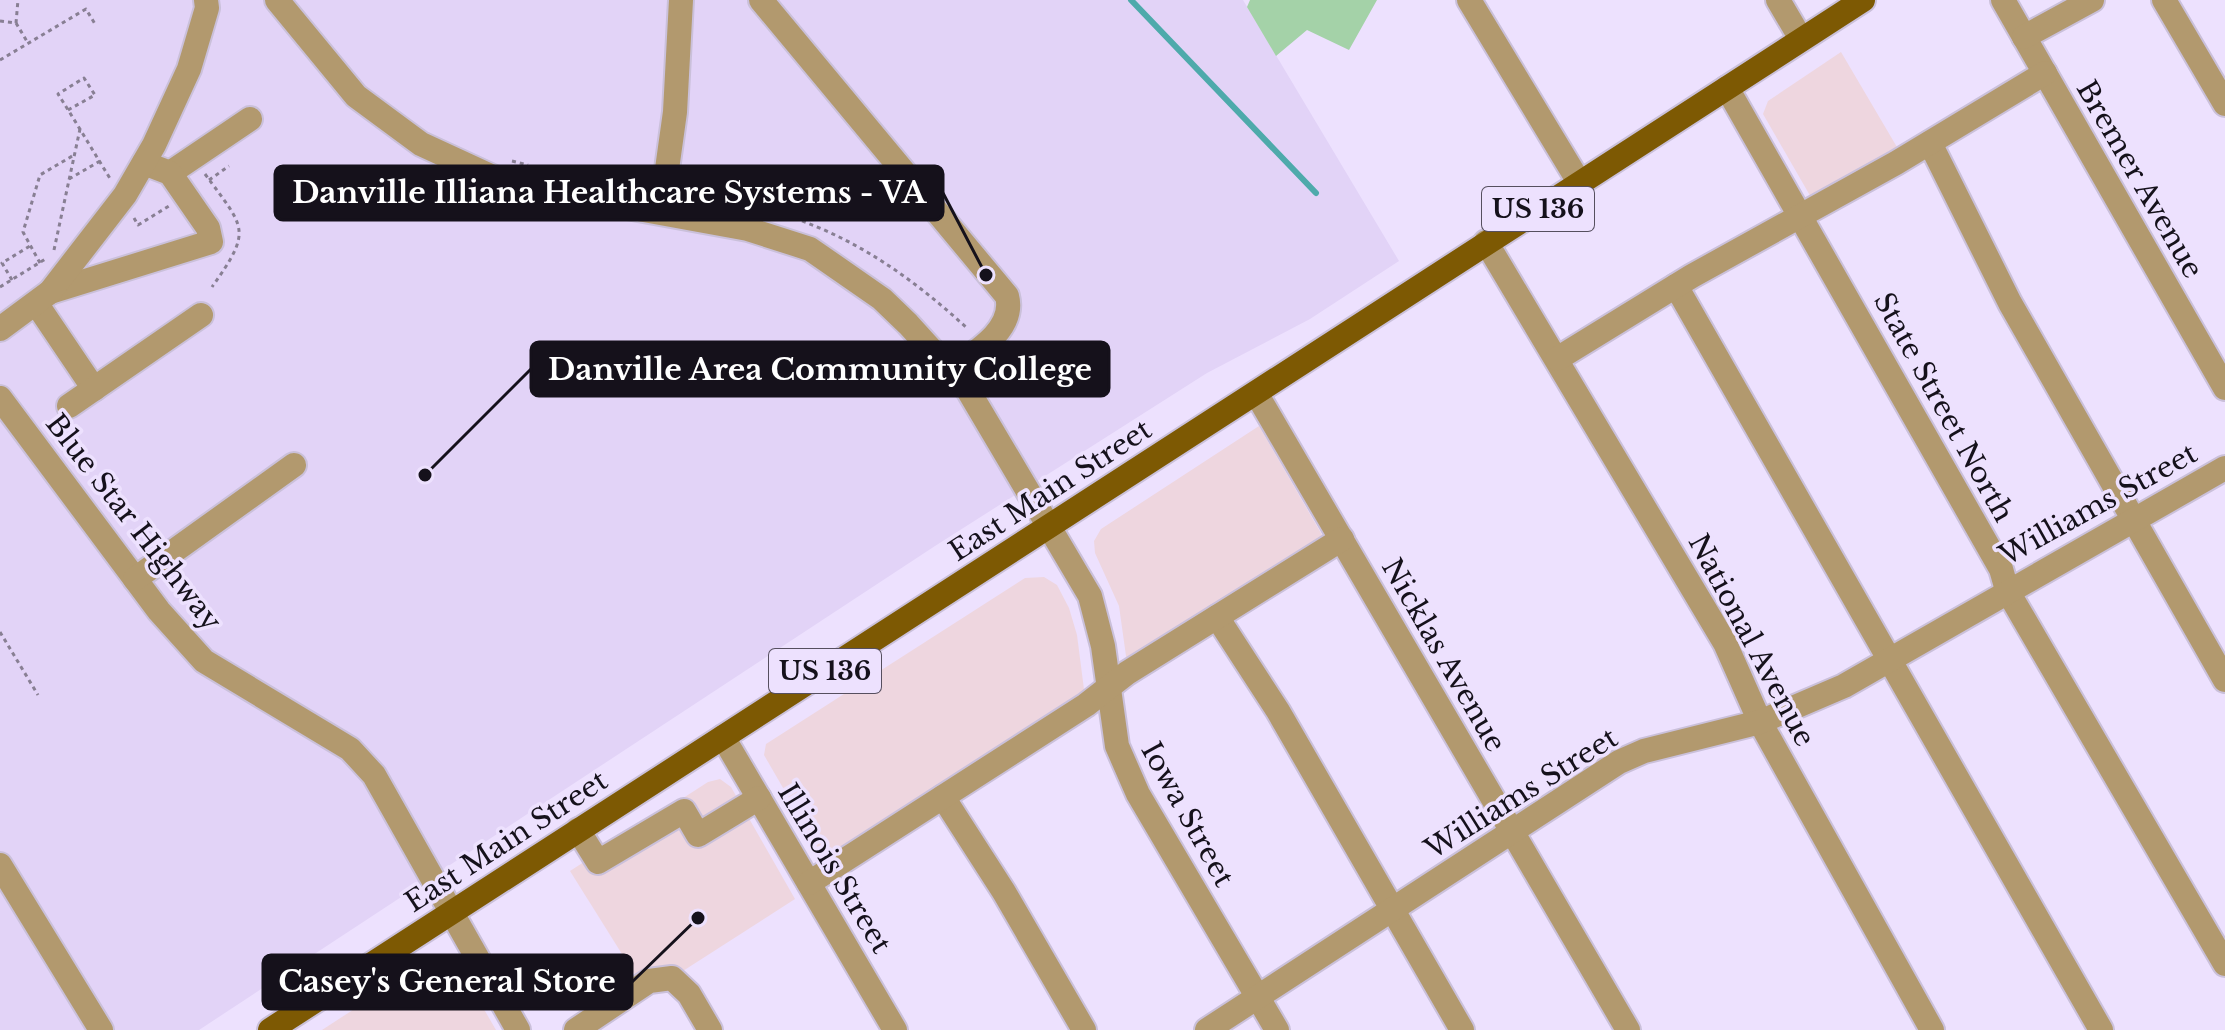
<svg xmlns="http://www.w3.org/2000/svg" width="2225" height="1030" viewBox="0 0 2225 1030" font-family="'Libre Baskerville',serif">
<rect width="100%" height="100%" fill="#ede1fe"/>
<g fill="#eed6df">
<path d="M1841,52L1904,159L1816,206L1763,114L1768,101Z"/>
<path d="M1259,426L1329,547L1127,663L1119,606L1095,553L1094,541L1101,529Z"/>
<path d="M1044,577L1057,585L1069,608L1077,635L1086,705L830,869L764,755L766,744L1025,578Z"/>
<path d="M720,779L731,787L795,899L672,978L642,986L570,871L708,782Z"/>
<path d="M445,960L460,968L496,1030H322L425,963Z"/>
</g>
<path fill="#e2d3f7" d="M0,0H1243L1399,261L1310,319L1207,373L935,546L199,1030H0Z"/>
<path fill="#a4d2a8" d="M1250,0H1377L1349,50L1307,30L1276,56L1247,7Z"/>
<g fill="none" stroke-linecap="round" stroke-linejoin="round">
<path stroke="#4eaaab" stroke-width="6" d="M1131,0L1316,193"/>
<defs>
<g id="minor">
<path d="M277,0L356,96L421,144L512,186L748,229L810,249L882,299L908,324L968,390L1090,596L1103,646L1117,746L1138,794L1277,1030"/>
<path d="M761,0L1007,296C1016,330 973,354 949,371"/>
<path d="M1469,0L1579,182"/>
<path d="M1778,0L1801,39"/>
<path d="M2003,0L2225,388"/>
<path d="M2164,0L2225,104"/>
<path d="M2024,37L2092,0"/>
<path d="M1727,88L2001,569L2007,590L2225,964"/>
<path d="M1930,143L2010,303L2225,680"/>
<path d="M170,173L250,119"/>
<path d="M661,212L675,112L681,0"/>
<path d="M1486,242L1725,643L1760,722L1932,1030"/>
<path d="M1676,286L2101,1030"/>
<path d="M50,292L211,242L208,228L170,173L144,163"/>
<path d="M36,303L94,389"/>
<path d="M0,329L50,292L125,195L154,145L189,69L207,8L206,0"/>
<path d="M1557,359L1692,276L1896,163L2045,73"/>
<path d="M1256,393L1628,1030"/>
<path d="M0,398L159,611L204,661L350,749L374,775L518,1030"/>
<path d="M69,406L201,315"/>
<path d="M135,579L294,465"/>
<path d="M1217,617L1278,711L1462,1030"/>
<path d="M723,737L895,1030"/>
<path d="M943,797L1004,892L1084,1030"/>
<path d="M578,830L598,862L684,811L698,835L759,798"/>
<path d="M0,865L101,1030"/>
<path d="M809,883L1086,705L1127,673L1342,539"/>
<path d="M576,1030L649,981L672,978L689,994L710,1030"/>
<path d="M1207,1030L1619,762L1644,751L1760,722L1844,686L2225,468"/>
</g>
<path id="major" d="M270,1030L1863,0"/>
</defs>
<use href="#minor" stroke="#cac0da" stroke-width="28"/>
<use href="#major" stroke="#cac0da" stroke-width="28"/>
<g stroke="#887f93" stroke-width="3" stroke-dasharray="4 4" stroke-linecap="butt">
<path d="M0,21L16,23L18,0"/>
<path d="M16,23L28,43"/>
<path d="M0,60L86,9L95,24"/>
<path d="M68,110L95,95L84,78L58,94C76,122 93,151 111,180"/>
<path d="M512,161L528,165"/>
<path d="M205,174C245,229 253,229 212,287"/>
<path d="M69,179L100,161"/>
<path d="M209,180L229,166"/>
<path d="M685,192L748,205"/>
<path d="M756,207C840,227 905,271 968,329"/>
<path d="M134,218L138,225L169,206"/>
<path d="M54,250L80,129"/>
<path d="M40,263L23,232L40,175L74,155"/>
<path d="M12,280L2,263L30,246"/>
<path d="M0,287L47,258"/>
<path d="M0,632L38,695"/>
</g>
<use href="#minor" stroke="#b2996e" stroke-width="24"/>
<use href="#major" stroke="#7d5903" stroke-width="24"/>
</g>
<g text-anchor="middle" stroke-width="7" stroke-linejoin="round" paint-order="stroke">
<g fill="#ede1fe" stroke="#564f5f" stroke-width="2">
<rect x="1482" y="187" width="112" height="44" rx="6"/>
<rect x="769" y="649" width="112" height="44" rx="6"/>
</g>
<g font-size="26" font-weight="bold" fill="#15111b">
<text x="1538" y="218">US 136</text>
<text x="825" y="680">US 136</text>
</g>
<g font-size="28" fill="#15111b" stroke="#ede1fe">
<text transform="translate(2140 179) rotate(60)" y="10">Bremer Avenue</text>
<text transform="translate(1944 407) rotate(61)" y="10">State Street North</text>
<text transform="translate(1050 490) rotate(-33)" y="10">East Main Street</text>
<text transform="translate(2098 504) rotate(-29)" y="10">Williams Street</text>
<text transform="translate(134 522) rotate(52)" y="10">Blue Star Highway</text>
<text transform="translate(1752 640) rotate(62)" y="10">National Avenue</text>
<text transform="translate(1444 655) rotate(60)" y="10">Nicklas Avenue</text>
<text transform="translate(1521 793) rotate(-32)" y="10">Williams Street</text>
<text transform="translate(1188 814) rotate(61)" y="10">Iowa Street</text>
<text transform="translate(506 841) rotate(-33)" y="10">East Main Street</text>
<text transform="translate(835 868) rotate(59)" y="10">Illinois Street</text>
</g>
</g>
<path fill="none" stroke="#15111b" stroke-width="3" d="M986 275L943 193M425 475L531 369M698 918L632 982"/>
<g fill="#15111b" stroke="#ede1fe" stroke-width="3">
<circle cx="986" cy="275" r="8"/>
<circle cx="425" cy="475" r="8"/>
<circle cx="698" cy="918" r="8"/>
</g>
<g fill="#15111b" stroke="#15111b" stroke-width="3">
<rect x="275" y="166" width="668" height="54" rx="8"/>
<rect x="531" y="342" width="578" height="54" rx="8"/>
<rect x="263" y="955" width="369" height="54" rx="8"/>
</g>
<g font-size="30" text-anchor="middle" font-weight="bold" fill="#fff">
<text x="609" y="203">Danville Illiana Healthcare Systems - VA</text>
<text x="820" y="380">Danville Area Community College</text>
<text x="447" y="992">Casey's General Store</text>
</g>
</svg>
